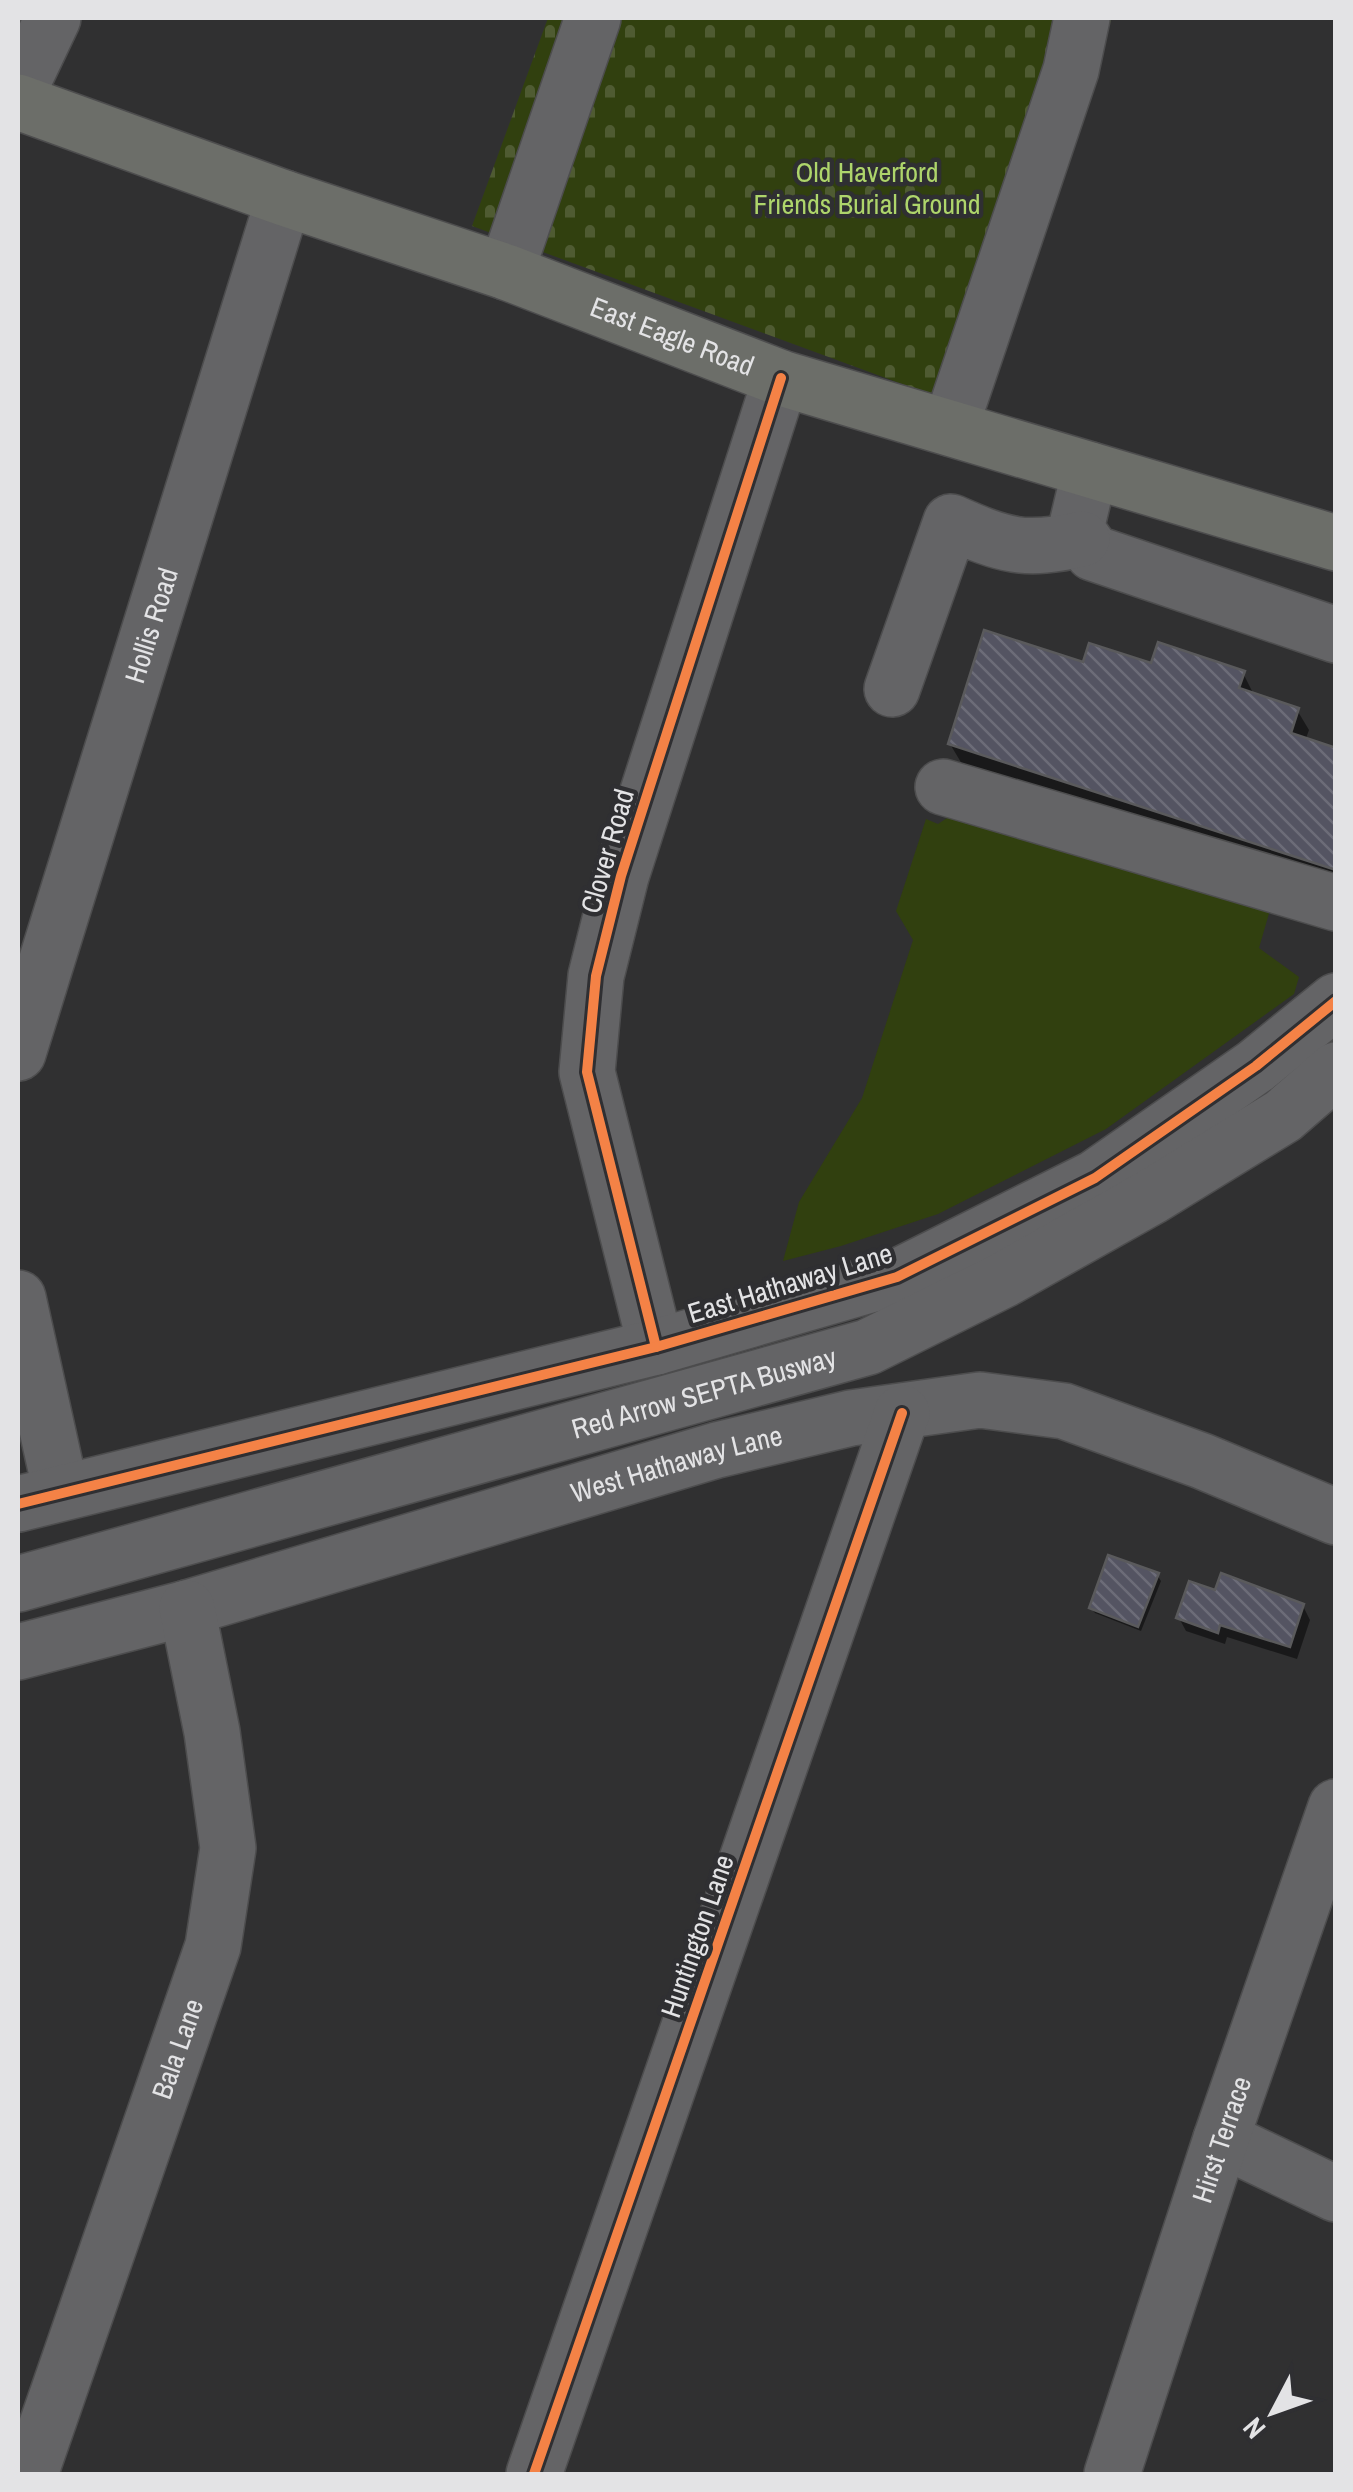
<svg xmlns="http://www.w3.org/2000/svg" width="1353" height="2492" viewBox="0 0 1353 2492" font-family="'Archivo Narrow',sans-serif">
<defs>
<pattern id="cemetery-stones" width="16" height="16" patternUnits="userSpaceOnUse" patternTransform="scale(2.5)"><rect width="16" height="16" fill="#31400f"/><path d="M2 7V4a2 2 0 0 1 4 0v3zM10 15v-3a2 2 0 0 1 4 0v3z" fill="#4f5b32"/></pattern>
<pattern id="building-back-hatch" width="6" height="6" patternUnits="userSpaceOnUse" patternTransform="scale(2.5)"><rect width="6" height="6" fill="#545462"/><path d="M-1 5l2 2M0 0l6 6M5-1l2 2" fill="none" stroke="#6c6c78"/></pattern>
</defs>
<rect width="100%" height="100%" fill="#303031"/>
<path fill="url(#cemetery-stones)" d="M548,18H1112L970,409L472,226Z"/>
<path fill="#31400f" d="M968,804L1270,910L1259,948L1299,977L1294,994L1106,1129L938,1214L841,1246L783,1261L799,1202L862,1098L913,940L896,911L926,819L938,824Z"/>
<g fill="#0007">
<path d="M1085,665L1153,666L1243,673L1254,695L1297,710L1309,730L1305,741L1336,751V885L962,764L950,744Z"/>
<path d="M1157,1575L1161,1581L1141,1631L1095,1613L1091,1608Z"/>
<path d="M1217,1593L1303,1606L1310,1620L1297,1659L1227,1637L1225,1644L1186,1631L1179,1618Z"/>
</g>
<g fill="url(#building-back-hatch)" stroke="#5a5a5c" stroke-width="2.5">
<path d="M984,630L1083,662L1089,643L1151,663L1158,642L1245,671L1239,688L1299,708L1291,733L1336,748V870L948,744Z"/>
<path d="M1108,1555L1159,1573L1138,1627L1089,1608Z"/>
<path d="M1221,1573L1304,1604L1290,1647L1220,1625L1218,1633L1176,1618L1189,1581L1215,1590Z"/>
</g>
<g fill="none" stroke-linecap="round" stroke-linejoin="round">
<defs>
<g id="minor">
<path d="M18,92L53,18"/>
<path d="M506,272L593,18"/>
<path d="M950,428L1071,70L1082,18"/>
<path d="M1090,470L1076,529L1093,553L1336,635"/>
<path d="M892,689L951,522C1005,546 1024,552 1082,539"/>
<path d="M943,787L1336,903"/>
<path id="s1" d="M18,1053L284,198"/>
<path d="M18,1298L61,1492"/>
<path d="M656,1347L587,1072L596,976L621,876L781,378"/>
<path d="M18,1504L656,1347L897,1277L1095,1178L1256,1066L1336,1001"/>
<path id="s2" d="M18,1584L868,1347L1005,1279L1151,1197L1283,1116L1336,1070"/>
<path id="s3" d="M18,1652L187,1608L717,1450L851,1418L980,1400L1064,1411L1202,1461L1336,1517"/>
<path d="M1221,2139L1336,2194"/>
<path id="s4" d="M30,2474L213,1946L228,1848L212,1732L187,1608"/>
<path d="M534,2474L902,1413"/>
<path id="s5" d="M1112,2474L1221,2139L1336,1807"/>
</g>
<g id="major">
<path id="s6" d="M18,102L284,198L506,272L781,378L1336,543"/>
</g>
</defs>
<use href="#minor" stroke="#4d4d4e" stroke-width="58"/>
<use href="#major" stroke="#4d4d4e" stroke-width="58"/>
<use href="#minor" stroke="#646466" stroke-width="55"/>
<use href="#major" stroke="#6c6e69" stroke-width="55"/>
<defs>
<g id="cycleway">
<path d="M656,1347L587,1072L596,976L621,876L781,378"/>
<path d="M18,1504L656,1347L897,1277L1095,1178L1256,1066L1336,1001"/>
<path d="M534,2474L902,1413"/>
</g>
</defs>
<use href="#cycleway" stroke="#2f2f32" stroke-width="16"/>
<use href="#cycleway" stroke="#f48246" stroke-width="10"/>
</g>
<g text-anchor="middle" stroke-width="9" stroke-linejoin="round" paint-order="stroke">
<g font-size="28" fill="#aed56b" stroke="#2f2f32">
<text x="867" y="182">Old Haverford<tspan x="867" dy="32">Friends Burial Ground</tspan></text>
</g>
<g font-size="28" fill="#e3e3e5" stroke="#2f2f32">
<text dy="10" stroke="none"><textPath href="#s6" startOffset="695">East Eagle Road</textPath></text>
<text dy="10" stroke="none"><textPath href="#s1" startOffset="448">Hollis Road</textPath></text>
<text transform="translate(607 851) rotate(-74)" y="10">Clover Road</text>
<text transform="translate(790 1283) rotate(-17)" y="10">East Hathaway Lane</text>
<text dy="10" stroke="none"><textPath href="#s2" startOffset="712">Red Arrow SEPTA Busway</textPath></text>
<text dy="10" stroke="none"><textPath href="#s3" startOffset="685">West Hathaway Lane</textPath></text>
<text transform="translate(697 1936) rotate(-71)" y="10">Huntington Lane</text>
<text dy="10" stroke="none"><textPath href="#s4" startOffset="450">Bala Lane</textPath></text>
<text dy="10" stroke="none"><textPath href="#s5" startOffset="352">Hirst Terrace</textPath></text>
</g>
</g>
<rect width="1353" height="2492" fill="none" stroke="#e3e3e5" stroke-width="40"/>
<g transform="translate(1273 2412) rotate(229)" stroke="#2f2f32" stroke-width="8" paint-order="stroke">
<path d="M0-8L18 38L0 25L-18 38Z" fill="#e3e3e5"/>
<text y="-15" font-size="28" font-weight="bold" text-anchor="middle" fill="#e3e3e5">N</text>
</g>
</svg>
